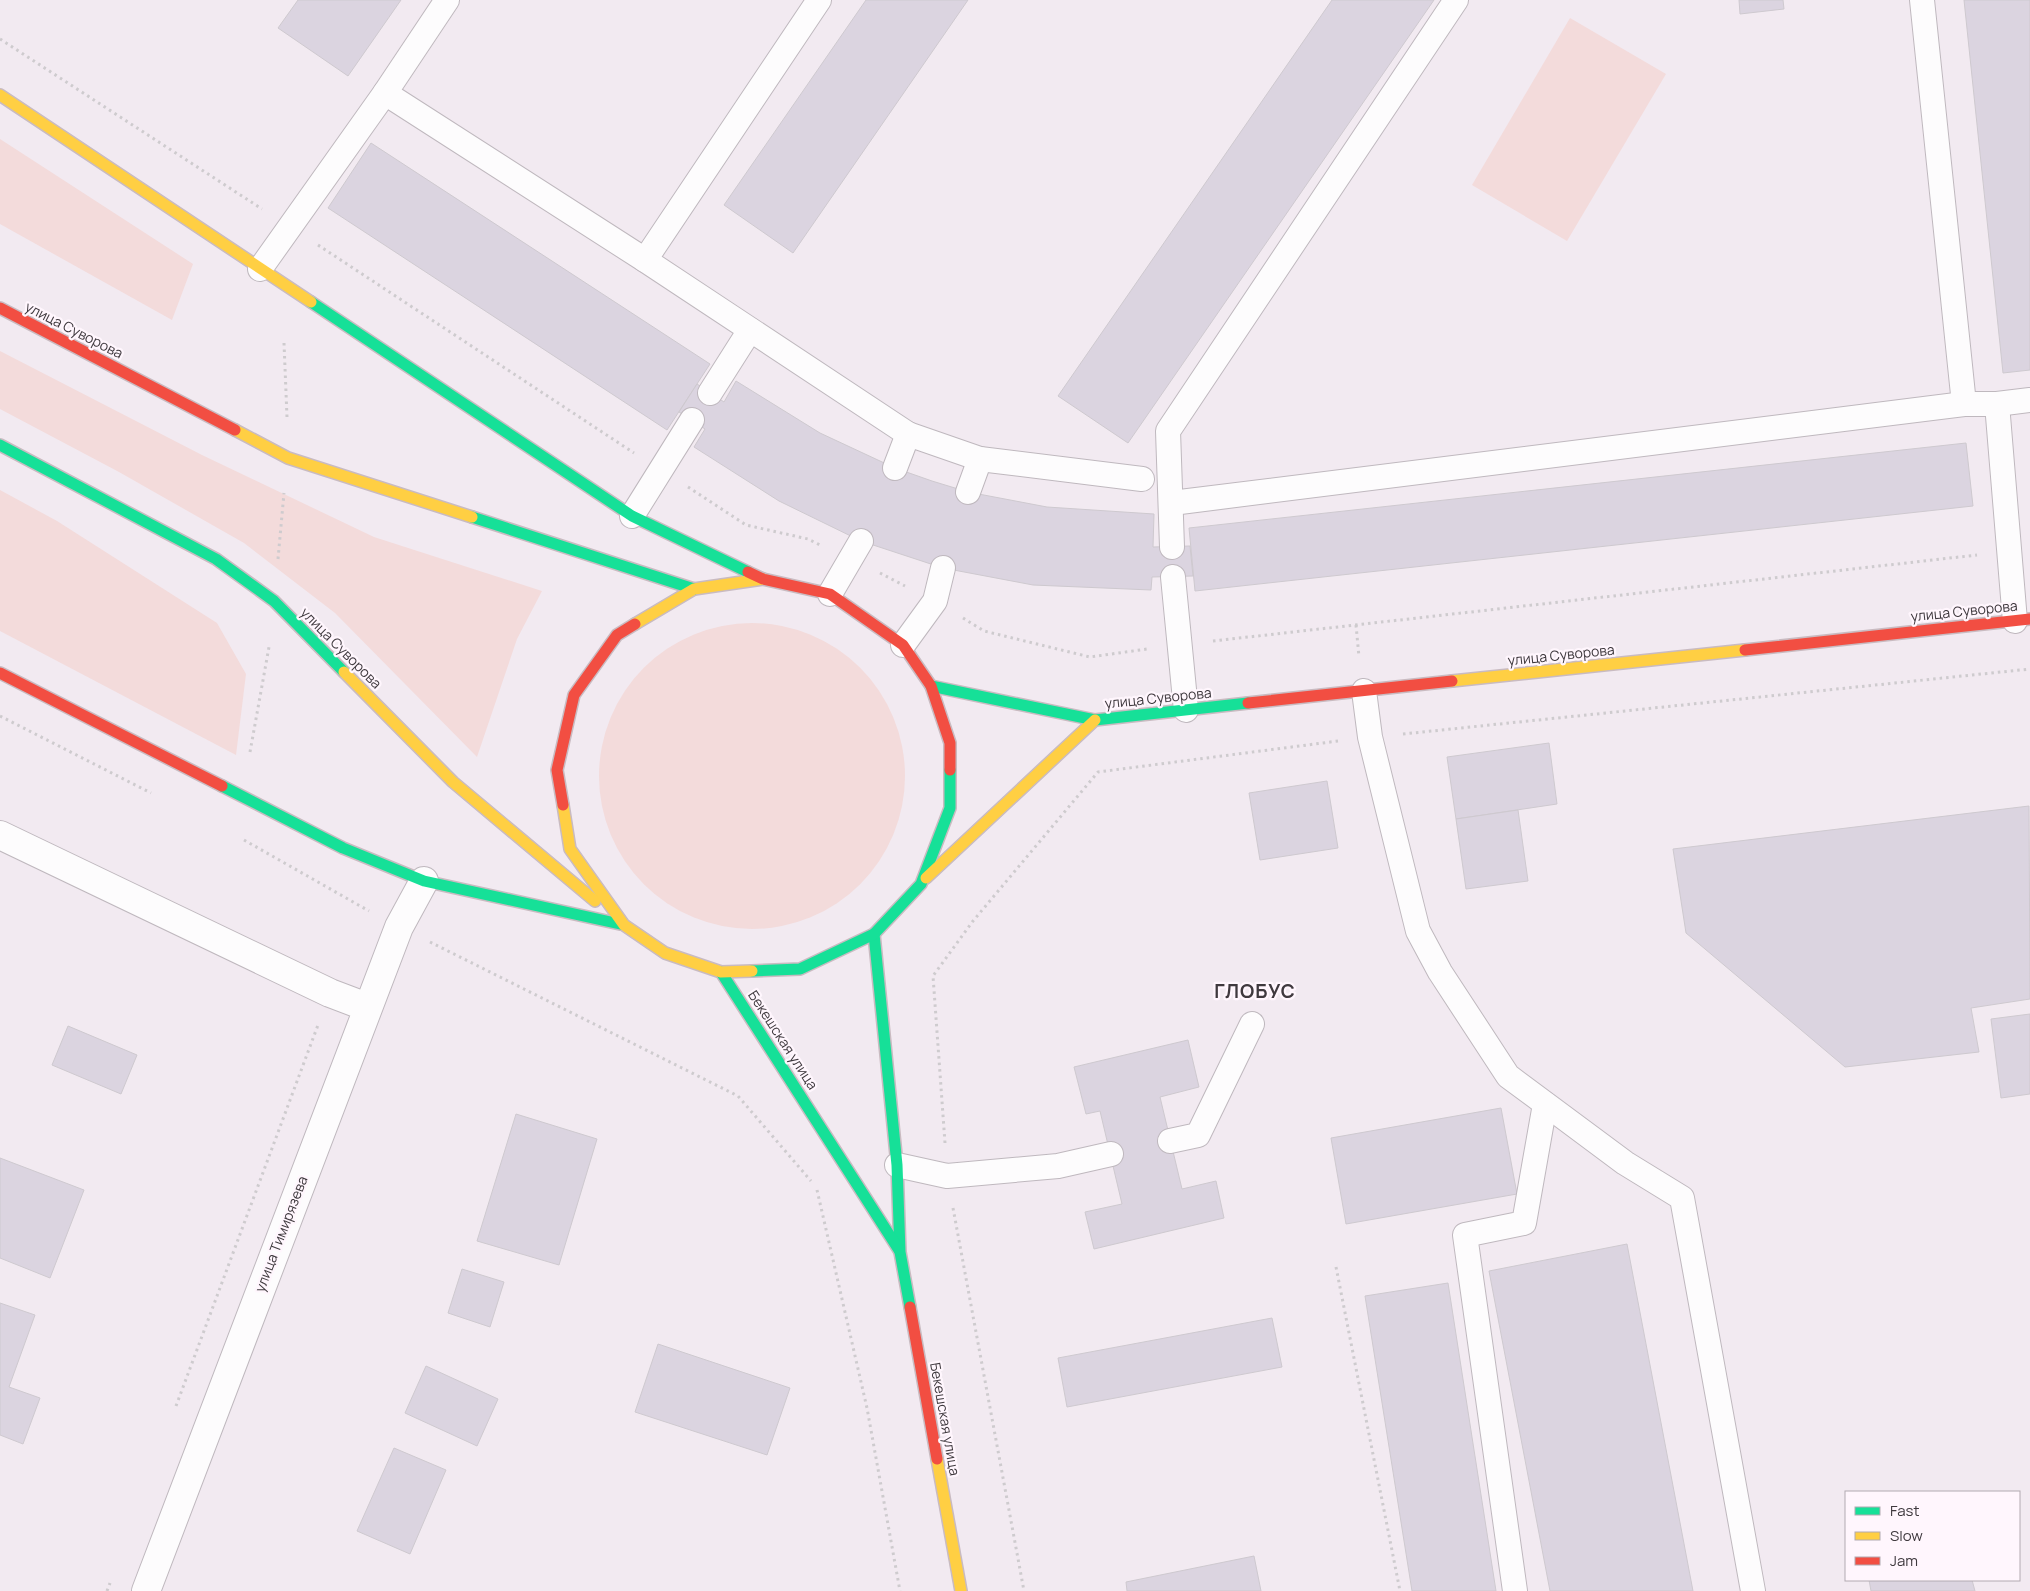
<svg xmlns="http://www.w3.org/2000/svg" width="2030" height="1591" viewBox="0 0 2030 1591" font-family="Manrope,sans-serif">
<rect width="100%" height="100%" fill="#f2eaf1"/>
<g fill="#f3dbdb">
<path d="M1570,18L1666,74L1567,241L1472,185Z"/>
<path d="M0,139L193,264L172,320L0,224Z"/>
<path d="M0,351L202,455L374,537L542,591L517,639L477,757L335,613L244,543L119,472L0,409Z"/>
<path d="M0,490L57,521L217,623L246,674L236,755L0,631Z"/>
<circle cx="752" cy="776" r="153"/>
</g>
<g fill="#dbd4e0" stroke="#cec9cf">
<path d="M298,0H401L348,76L278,28Z"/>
<path d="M866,0H968L793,253L724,205Z"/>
<path d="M1332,0H1434L1128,443L1058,396Z"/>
<path d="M1739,0H1783L1784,9L1740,14Z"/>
<path d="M1964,0H2030V370L2003,373Z"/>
<path d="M371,143L710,364L667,430L328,208Z"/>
<path d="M736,381L820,433L895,468L932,481L968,492L1047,507L1154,514L1153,547L1190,546L1193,576L1152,577L1151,590L1033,585L943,568L861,541L779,501L694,447L705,429L679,412L697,384L724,402Z"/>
<path d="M1966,443L1973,506L1195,591L1189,528Z"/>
<path d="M1549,743L1557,804L1456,819L1447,757Z"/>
<path d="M1327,781L1338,848L1260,860L1249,793Z"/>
<path d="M2029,806L2030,999L1971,1008L1979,1052L1845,1067L1686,933L1673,849Z"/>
<path d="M1518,810L1528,881L1466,889L1456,819Z"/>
<path d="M2030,1014V1094L2001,1098L1991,1019Z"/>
<path d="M68,1026L137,1055L121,1094L52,1065Z"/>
<path d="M1188,1040L1199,1087L1160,1097L1182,1189L1216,1181L1224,1218L1094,1249L1085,1212L1122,1204L1100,1111L1086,1114L1074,1067Z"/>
<path d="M1501,1108L1517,1194L1346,1224L1331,1138Z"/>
<path d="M516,1114L597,1139L559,1265L477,1241Z"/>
<path d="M0,1158L84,1190L50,1278L0,1258Z"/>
<path d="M1627,1244L1693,1591H1550L1489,1271Z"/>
<path d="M462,1269L504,1282L490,1327L448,1313Z"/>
<path d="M1448,1283L1496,1591H1412L1365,1296Z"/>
<path d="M0,1303L35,1315L9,1387L40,1398L23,1444L0,1435Z"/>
<path d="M1272,1318L1282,1367L1067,1407L1058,1358Z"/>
<path d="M658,1344L790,1388L767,1455L635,1412Z"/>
<path d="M426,1366L498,1399L477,1446L405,1413Z"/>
<path d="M394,1448L446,1470L410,1554L357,1531Z"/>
<path d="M1254,1556L1261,1591H1127L1126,1582Z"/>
<path d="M1869,1580H1972L1975,1591H1871Z"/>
</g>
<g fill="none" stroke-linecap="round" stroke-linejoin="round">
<defs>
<g id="lane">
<path d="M1922,0L1964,404H1997L2015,621"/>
<path d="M385,93L447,0"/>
<path d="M645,260L819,0"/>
<path d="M260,269L385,93L645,260L908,434L980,459L1142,479"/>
<path d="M710,393L750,330"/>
<path d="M1997,404L2030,400"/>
<path d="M895,468L908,434"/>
<path d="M968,492L980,459"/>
<path d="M1172,503L1964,404"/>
<path d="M632,516L692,420"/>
<path d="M1172,547L1168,431L1456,0"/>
<path d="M1173,577L1186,710"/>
<path d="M830,594L861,541"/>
<path d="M903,645L935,601L943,568"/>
<path d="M1364,691L1370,737L1418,931L1440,972L1508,1076L1625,1163L1682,1198L1753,1591"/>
<path d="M1170,1141L1198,1135L1252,1024"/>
<path d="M897,1165L947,1176L1058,1166L1111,1154"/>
<path d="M1515,1591L1465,1235L1524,1223L1545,1104"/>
</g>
<g id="street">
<path d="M0,835L330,993L367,1007"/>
<path d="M146,1591L399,927L424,881"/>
</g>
<g id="fast">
<path d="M311,302L632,516L748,572"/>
<path d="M0,445L216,559L274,601L344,672"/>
<path d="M472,517L694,589"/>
<path d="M931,686L1095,720L1248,703"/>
<path d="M222,786L343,848L424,881L620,924"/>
<path d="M874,934L897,1165L900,1252L910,1307"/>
<path d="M752,971L800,969L874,934L921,884L950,808V770"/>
<path d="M721,972L899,1250"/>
</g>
<g id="slow">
<path d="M0,95L311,302"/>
<path d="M235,430L288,458L472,517"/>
<path d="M635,624L694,589L763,579"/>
<path d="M344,672L453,782L595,901"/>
<path d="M1452,681L1745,650"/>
<path d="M563,805L570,849L624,925L665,953L721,972L752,971"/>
<path d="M926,878L1095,720"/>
<path d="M937,1459L961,1591"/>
</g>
<g id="jam">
<path d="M0,308L235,430"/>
<path d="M748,572L763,579L830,594L903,645L931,686L950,743V770"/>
<path d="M1745,650L2030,619"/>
<path d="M0,673L222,786"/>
<path d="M1248,703L1452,681"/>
<path d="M563,805L557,770L574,695L617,635L635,624"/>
<path d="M910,1307L937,1459"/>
</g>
</defs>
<use href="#lane" stroke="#bfb8be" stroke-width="26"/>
<use href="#street" stroke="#bfb8be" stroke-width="30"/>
<use href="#fast" stroke="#c9bbc1" stroke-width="14"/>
<use href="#slow" stroke="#c9bbc1" stroke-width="14"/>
<use href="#jam" stroke="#c9bbc1" stroke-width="14"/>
<g stroke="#cecbce" stroke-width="3" stroke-dasharray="2.5 4" stroke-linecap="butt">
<path d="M0,39L262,209"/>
<path d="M318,245L634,453"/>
<path d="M284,343L287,417"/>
<path d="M688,487L746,525L808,539L820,545"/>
<path d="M278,559L284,493"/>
<path d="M880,573L905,586"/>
<path d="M963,618L984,631L1090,657L1147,649"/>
<path d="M1356,625L1359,657"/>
<path d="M1213,641L1977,555"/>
<path d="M0,716L151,793"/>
<path d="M1403,734L2030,669"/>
<path d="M250,752L269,647"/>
<path d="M244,840L369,911"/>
<path d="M430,942L738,1096L811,1181"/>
<path d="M945,1143L933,976L973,921L1098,772L1338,741"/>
<path d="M817,1190L867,1408L900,1591"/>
<path d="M953,1208L1024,1591"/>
<path d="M1336,1267L1400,1591"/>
<path d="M176,1406L318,1025"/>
<path d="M107,1591L110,1583"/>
</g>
<use href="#lane" stroke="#fdfcfd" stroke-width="24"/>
<use href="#street" stroke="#fdfcfd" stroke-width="28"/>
<use href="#fast" stroke="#16e098" stroke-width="11"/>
<use href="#slow" stroke="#ffcf43" stroke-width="11"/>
<use href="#jam" stroke="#f24e42" stroke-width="11"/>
</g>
<g text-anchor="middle" stroke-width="4.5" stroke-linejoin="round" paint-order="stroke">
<g font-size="14" fill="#3f393e" stroke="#fff6fd">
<text transform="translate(74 330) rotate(27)" y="5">улица Суворова</text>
<text transform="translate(1964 611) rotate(-6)" y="5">улица Суворова</text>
<text transform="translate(341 648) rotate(45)" y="5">улица Суворова</text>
<text transform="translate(1561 655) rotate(-6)" y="5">улица Суворова</text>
<text transform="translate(1158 698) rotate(-6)" y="5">улица Суворова</text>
<text transform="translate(783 1040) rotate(57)" y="5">Бекешская улица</text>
<text transform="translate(281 1234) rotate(-69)" y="5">улица Тимирязева</text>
<text transform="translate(945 1419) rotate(80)" y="5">Бекешская улица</text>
</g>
<g font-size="19" font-weight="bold" letter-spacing="1" fill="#3f393e" stroke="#fff6fd">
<text x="1255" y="998">ГЛОБУС</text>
</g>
</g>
<rect x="1845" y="1491" width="175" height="90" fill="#fff6fd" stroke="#b2aab1"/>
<rect x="1855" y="1507" width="25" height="8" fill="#16e098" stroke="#b2aab1"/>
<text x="1890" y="1516" font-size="15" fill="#3f393e">Fast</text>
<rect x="1855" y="1532" width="25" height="8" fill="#ffcf43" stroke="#b2aab1"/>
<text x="1890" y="1541" font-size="15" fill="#3f393e">Slow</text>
<rect x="1855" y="1557" width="25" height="8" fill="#f24e42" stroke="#b2aab1"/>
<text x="1890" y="1566" font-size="15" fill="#3f393e">Jam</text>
</svg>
